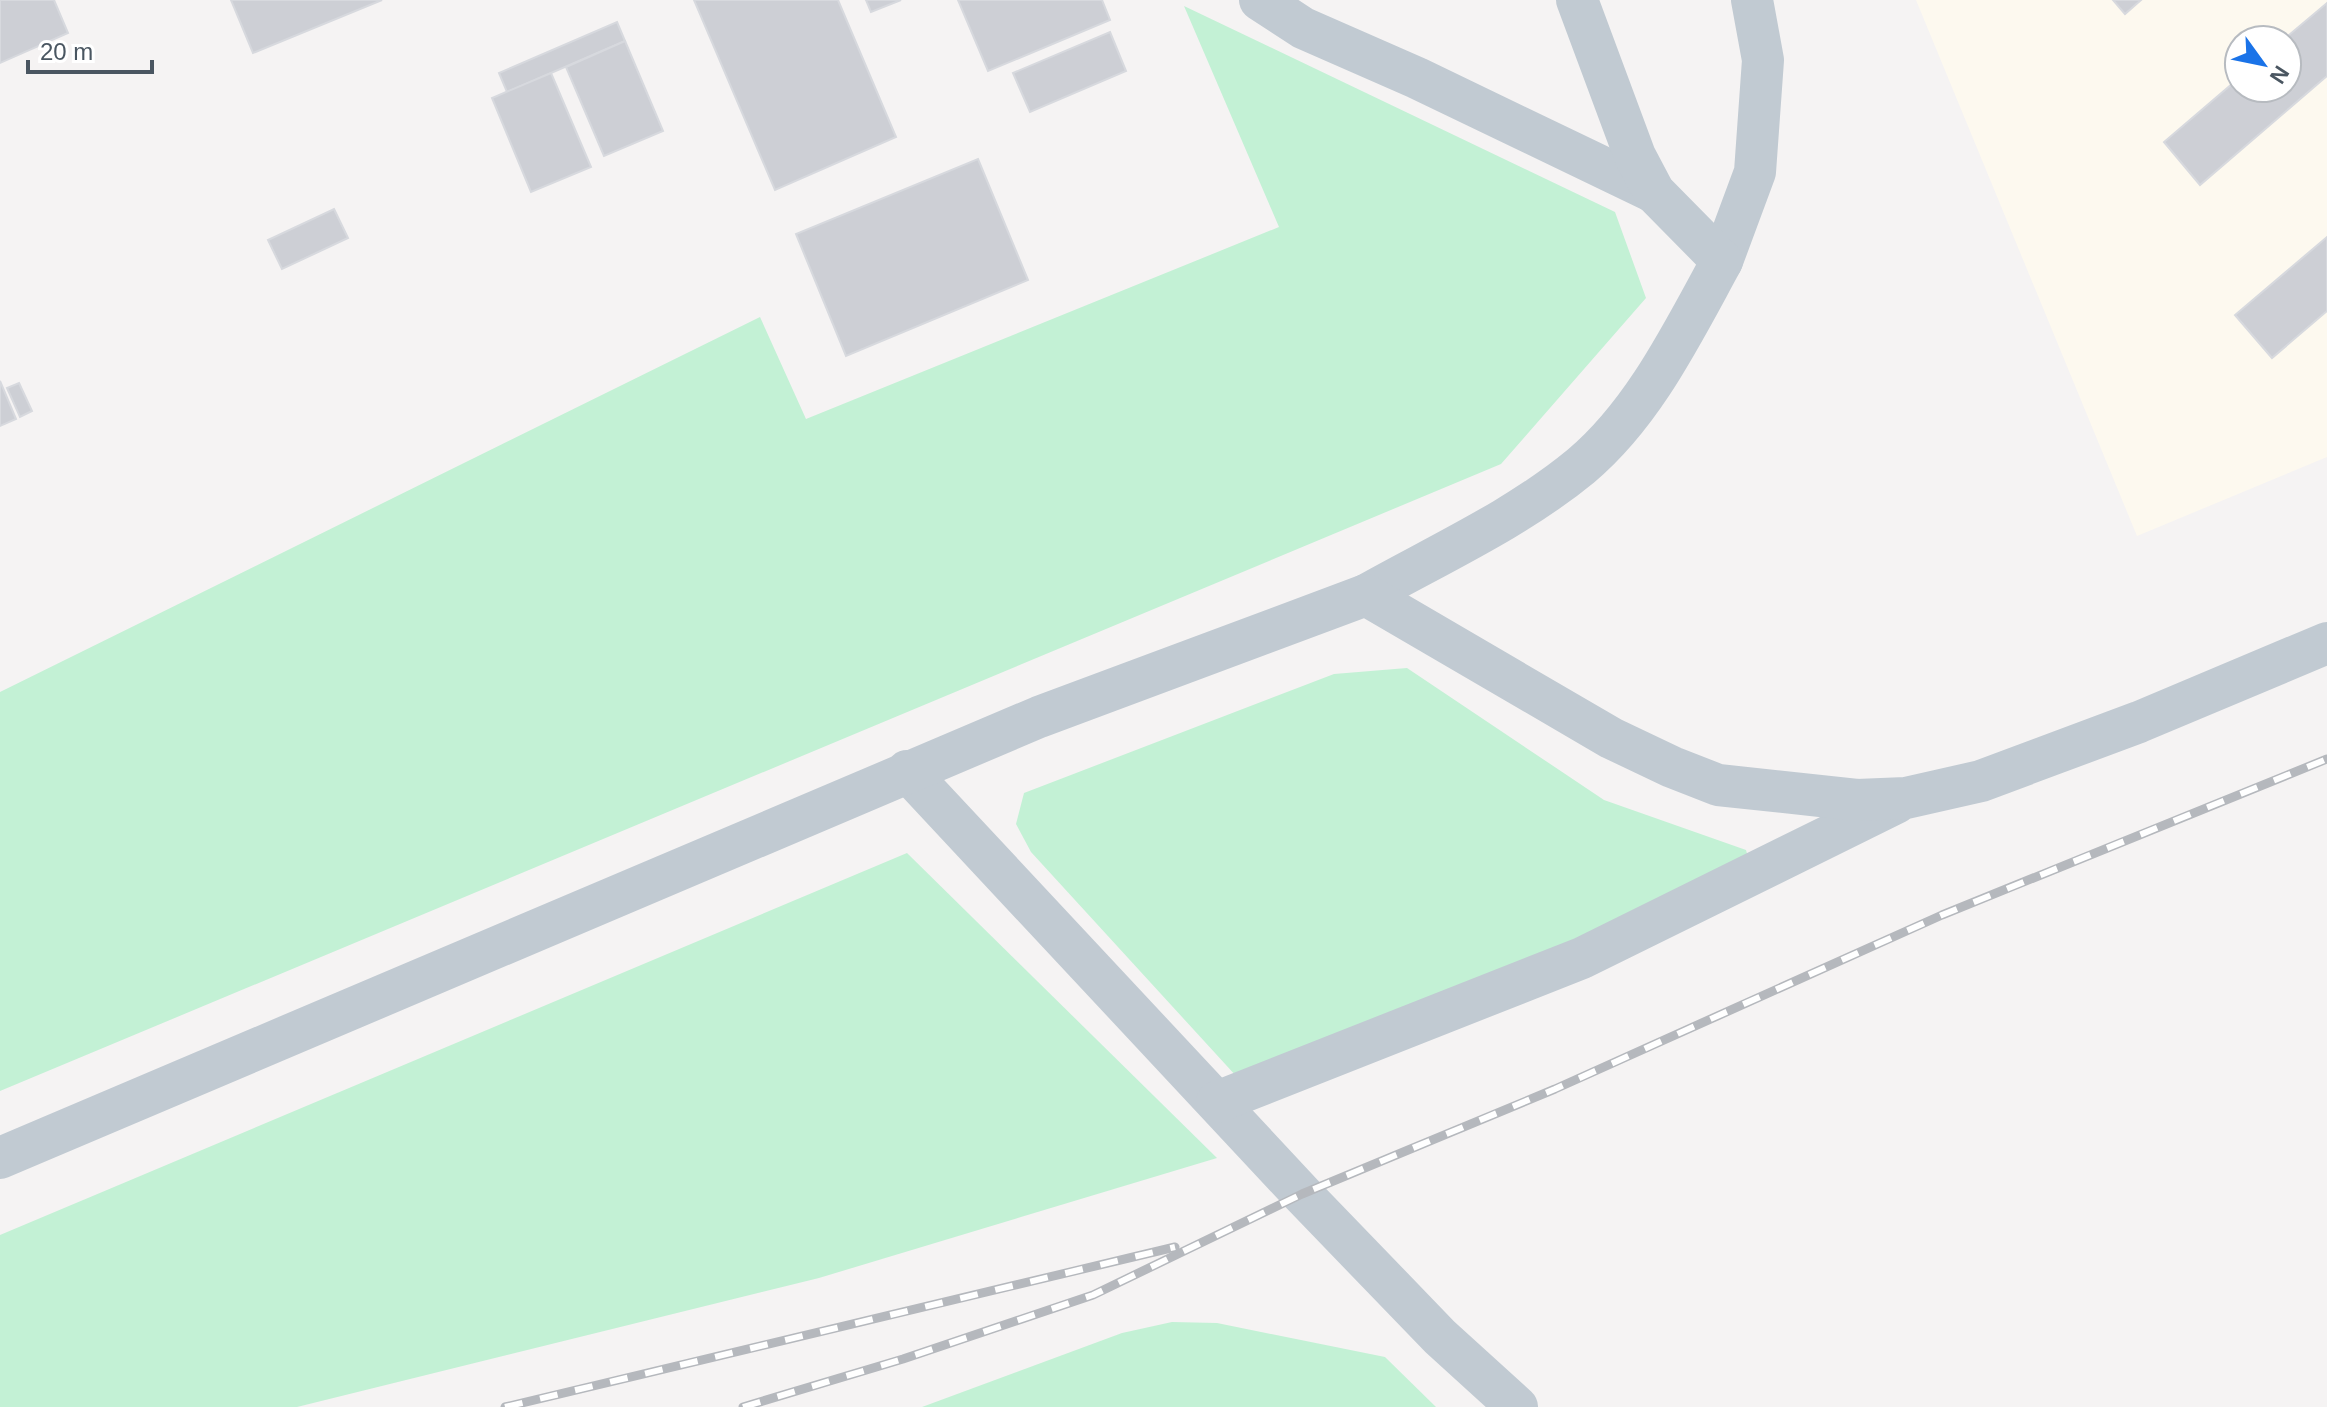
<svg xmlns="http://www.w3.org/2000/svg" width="2327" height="1407" viewBox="0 0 2327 1407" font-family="Arial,sans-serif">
<rect width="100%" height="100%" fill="#f5f3f3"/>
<path fill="#fdf9ef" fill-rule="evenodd" d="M1916,0H2327V457L2137,536ZM2239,40H2287V88H2239Z"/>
<g fill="#c3f1d5">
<path d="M1184,6L1615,212L1646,298L1501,464L0,1091V692L760,317L806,419L1279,227Z"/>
<path d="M1407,668L1604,800L1746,850L1751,868L1237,1077L1031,852L1016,824L1024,793L1334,674Z"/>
<path d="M907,853L1217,1158L819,1278L297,1407H0V1235Z"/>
<path d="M1172,1322L1217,1323L1385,1357L1436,1407H922L1122,1333Z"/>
</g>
<g fill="#cdcfd5" stroke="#d7d9de" stroke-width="2">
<path d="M0,0H54L68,33L0,63Z"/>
<path d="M231,0H382L253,53Z"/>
<path d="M694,0H838L896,137L775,190Z"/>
<path d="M866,0H901L871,12Z"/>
<path d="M958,0H1102L1110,20L988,71Z"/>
<path d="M2113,0H2141L2125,14Z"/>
<path d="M2327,3V76L2200,185L2164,142L2239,78V88H2287V40H2283Z"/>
<path d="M617,22L625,41L507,92L499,73Z"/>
<path d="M1110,32L1126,71L1030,112L1013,73Z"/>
<path d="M625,41L663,131L604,156L566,67Z"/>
<path d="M551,73L591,167L531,192L492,98Z"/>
<path d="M978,159L1028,280L846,356L796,234Z"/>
<path d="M334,209L348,238L282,269L268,240Z"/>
<path d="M2327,237V311L2272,358L2235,315Z"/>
<path d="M0,381L16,419L0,426Z"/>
<path d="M19,383L32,411L20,417L7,388Z"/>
</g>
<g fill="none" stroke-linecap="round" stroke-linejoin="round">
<g stroke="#c1cad2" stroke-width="42">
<path d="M1260,0L1303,28L1417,78L1654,192"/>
<path d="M1722,261L1755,172L1763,60L1752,0"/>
<path d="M1366,595C1437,555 1517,519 1581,466C1644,413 1683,332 1722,261L1654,192L1635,156L1577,0"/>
<path d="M907,771L1302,1194L1440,1337L1517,1407"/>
<path d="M1217,1102L1582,958L1896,803"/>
<path d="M0,1158L1039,717L1366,595L1611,738L1672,767L1718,785L1857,800L1906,798L1981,781L2139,722L2327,643"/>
</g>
<defs>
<g id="rail">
<path d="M505,1407L1175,1247"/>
<path d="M743,1407L903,1359L1093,1295L1302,1194L1555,1089L1942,915L2327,759"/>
</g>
</defs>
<use href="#rail" stroke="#b5b8bd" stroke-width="9"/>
<use href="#rail" stroke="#fff" stroke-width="6" stroke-dasharray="18" stroke-linecap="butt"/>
</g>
<g transform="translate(2263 64) rotate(123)"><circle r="38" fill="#ffffff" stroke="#b7bbc0" stroke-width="2"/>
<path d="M0-6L14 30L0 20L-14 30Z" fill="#1a73e8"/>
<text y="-12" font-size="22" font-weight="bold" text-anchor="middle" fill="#4a5661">N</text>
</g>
<path d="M28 60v12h124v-12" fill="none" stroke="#4a5661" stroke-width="4"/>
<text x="40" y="60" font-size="24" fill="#4a5661" stroke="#ffffff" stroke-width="6" paint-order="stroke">20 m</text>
</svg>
